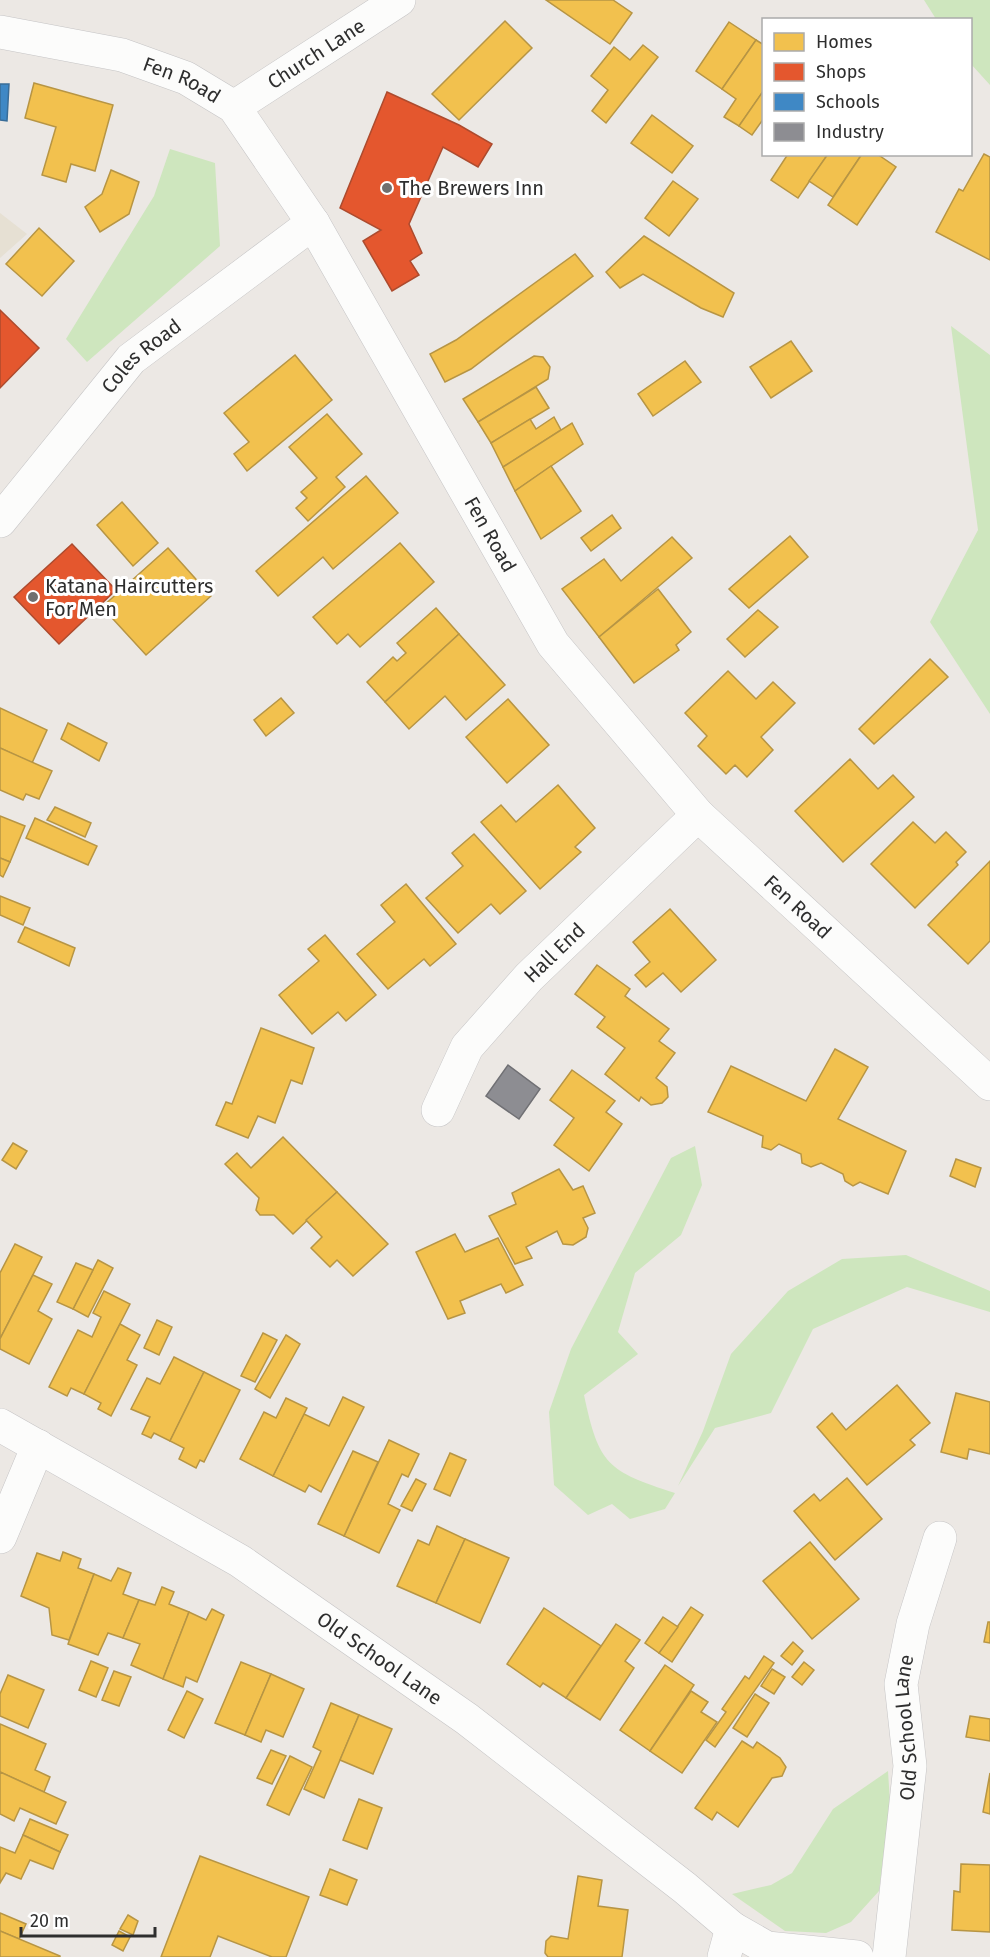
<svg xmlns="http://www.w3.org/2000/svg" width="990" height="1957" viewBox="0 0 990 1957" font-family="'Fira Sans',sans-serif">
<rect width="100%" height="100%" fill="#ece8e4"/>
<path fill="#e6e0d3" d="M0,213L27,234L0,258Z"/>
<g fill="#cee6be">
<path d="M924,0H990V85L971,64L970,20L936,19Z"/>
<path d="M170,149L215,163L220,246L87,362L66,339L154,196Z"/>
<path d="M951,326L990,355V714L930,622L978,530Z"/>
<path d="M695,1146L702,1185L681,1235L635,1273L618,1332L638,1354L584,1395C599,1465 607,1471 675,1493L665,1509L630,1519L612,1504L588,1515L554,1485L549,1412L571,1349L671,1158Z"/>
<path d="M906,1255L990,1291V1312L907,1287L813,1329L771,1413L715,1428L678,1486L703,1431L731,1354L788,1291L842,1259Z"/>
<path d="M888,1771L890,1803L879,1891L851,1922L826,1933L785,1931L732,1894L771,1885L792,1873L833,1809Z"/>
</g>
<g fill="#f2c14e" stroke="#b79544" stroke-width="1.5">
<path d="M546,0H613L632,13L610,44Z"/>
<path d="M505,21L532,48L459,120L432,94Z"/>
<path d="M729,22L756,40L722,89L696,71Z"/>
<path d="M756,40L764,45V90L739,126L724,117L736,99L722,89Z"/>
<path d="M643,45L658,57L606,123L592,111L608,90L591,76L614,47L630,60Z"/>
<path d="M34,83L113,105L95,171L71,164L66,182L42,175L56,127L25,118Z"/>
<path d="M764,90V118L752,135L739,126Z"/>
<path d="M652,115L693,146L672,173L631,143Z"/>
<path d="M788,154H828L798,198L771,180Z"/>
<path d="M828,154H862L833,197L809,181Z"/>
<path d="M862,154H877L896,167L857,225L828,205Z"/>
<path d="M984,154L990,157V260L936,232L959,189L963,191Z"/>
<path d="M111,170L139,182L129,214L100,232L85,207L102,194Z"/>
<path d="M673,181L698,199L669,236L645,218Z"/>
<path d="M39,228L74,261L42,296L6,264Z"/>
<path d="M644,236L734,293L723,317L701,308L643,274L620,288L606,272Z"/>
<path d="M575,254L593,276L471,369L445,382L430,354L456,340Z"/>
<path d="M791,341L812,371L771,398L750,367Z"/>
<path d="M295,355L332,400L247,471L234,454L249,442L224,413Z"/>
<path d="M534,356L543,357L550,367L548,379L478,422L463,399Z"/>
<path d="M685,361L701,382L653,416L638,394Z"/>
<path d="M536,387L549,408L491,443L478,422Z"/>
<path d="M327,414L362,454L336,477L345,487L308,521L296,508L307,498L301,492L317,478L289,447Z"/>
<path d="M554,417L561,430L503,467L491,443L530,419L536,429Z"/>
<path d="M572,423L583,444L515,491L503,467Z"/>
<path d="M551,466L581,511L541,539L515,491Z"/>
<path d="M366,476L398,513L333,569L323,557L278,596L256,571Z"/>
<path d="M122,502L158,543L133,566L97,525Z"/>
<path d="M612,515L621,528L591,551L581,538Z"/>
<path d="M790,536L808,557L749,608L729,589Z"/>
<path d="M672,537L692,558L599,637L562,589L604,559L621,581Z"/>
<path d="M400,543L434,582L360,647L348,634L337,644L313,617Z"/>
<path d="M168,548L211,596L146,655L102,607Z"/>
<path d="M658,589L691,632L676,645L679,650L634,683L599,637Z"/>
<path d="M436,608L459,634L385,702L367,682L393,657L397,661L406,653L397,643Z"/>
<path d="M758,610L778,627L745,657L727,639Z"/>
<path d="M459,634L505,685L466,720L445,696L409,729L385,702Z"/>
<path d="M930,659L948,677L874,744L859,729Z"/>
<path d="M728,671L756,699L773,682L795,703L761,737L773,750L747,777L735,765L726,774L698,746L707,736L685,713Z"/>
<path d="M281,698L294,713L266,736L254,720Z"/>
<path d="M508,699L549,745L507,783L466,737Z"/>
<path d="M0,708L47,730L32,763L0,748Z"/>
<path d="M68,723L107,743L99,761L61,739Z"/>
<path d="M0,748L52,771L39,799L26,794L23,800L0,790Z"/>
<path d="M850,759L878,789L893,775L914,797L843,862L795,811Z"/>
<path d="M558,785L595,828L575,847L581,852L540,889L481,822L501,805L516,822Z"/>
<path d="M55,807L91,823L85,837L47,820Z"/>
<path d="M0,816L25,826L10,862L0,858Z"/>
<path d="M35,818L97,846L88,865L26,838Z"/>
<path d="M913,822L935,843L946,832L966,852L956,862L958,865L915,908L871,864Z"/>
<path d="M474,834L526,891L500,914L491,904L458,933L426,898L463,866L452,853Z"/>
<path d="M0,858L10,862L3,877L0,875Z"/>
<path d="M990,861V941L968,964L928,925Z"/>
<path d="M406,884L456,944L430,966L424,959L388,989L357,954L395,922L381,905Z"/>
<path d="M0,896L30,908L23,925L0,915Z"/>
<path d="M670,909L716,960L681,992L663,973L646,987L635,975L650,962L633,942Z"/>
<path d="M25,927L75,948L69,966L18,942Z"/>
<path d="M325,935L376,995L346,1021L338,1012L312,1034L279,995L319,961L308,949Z"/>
<path d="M597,965L630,989L625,996L669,1029L659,1041L675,1053L656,1078L667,1087L668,1097L662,1103L651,1105L641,1097L639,1101L605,1074L625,1048L597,1027L605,1017L575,994Z"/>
<path d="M261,1028L314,1048L302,1084L291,1080L275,1123L258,1116L248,1138L216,1125L226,1102L232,1104Z"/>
<path d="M835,1049L868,1067L838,1119L906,1151L888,1194L860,1182L853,1186L845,1181L843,1174L821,1163L811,1167L802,1163L801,1154L779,1144L771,1150L762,1147L763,1136L708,1112L731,1066L806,1101Z"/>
<path d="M572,1070L615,1101L606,1112L622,1124L589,1171L554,1145L574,1118L550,1100Z"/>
<path d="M283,1137L337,1192L293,1234L274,1215H260L256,1210L259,1198L225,1164L237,1153L251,1168Z"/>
<path d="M13,1143L27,1151L16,1169L2,1160Z"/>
<path d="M956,1159L981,1168L975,1187L950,1176Z"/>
<path d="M559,1169L573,1190L583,1186L595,1213L583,1218L588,1228L586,1237L573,1245L563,1244L557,1231L526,1247L532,1258L515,1264L489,1216L516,1204L512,1193Z"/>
<path d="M337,1192L388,1244L353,1276L337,1260L330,1267L311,1248L322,1237L306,1220Z"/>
<path d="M455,1234L465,1252L498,1238L523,1285L506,1293L501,1284L460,1301L465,1313L448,1319L416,1252Z"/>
<path d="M15,1244L42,1257L0,1339V1273Z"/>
<path d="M98,1260L113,1268L88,1317L73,1309Z"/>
<path d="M76,1263L93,1270L73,1309L57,1302Z"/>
<path d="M33,1275L52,1284L38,1311L52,1319L29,1364L0,1349V1339Z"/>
<path d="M104,1291L130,1304L84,1394L71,1388L67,1396L49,1387L78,1330L92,1337L101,1317L93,1313Z"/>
<path d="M157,1320L172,1327L159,1355L144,1348Z"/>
<path d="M120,1324L140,1335L127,1360L137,1365L111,1416L98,1409L101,1403L84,1394Z"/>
<path d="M263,1333L277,1340L255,1382L241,1376Z"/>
<path d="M286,1335L300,1344L270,1398L255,1389Z"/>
<path d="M174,1357L204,1372L170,1441L154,1433L151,1438L142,1434L150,1417L131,1409L147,1378L160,1384Z"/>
<path d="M204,1372L240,1390L204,1462L200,1460L196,1468L179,1459L184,1448L170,1441Z"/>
<path d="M897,1385L930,1423L910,1440L915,1445L867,1485L817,1427L832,1413L846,1430Z"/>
<path d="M956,1393L990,1402V1454L969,1449L967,1459L941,1452Z"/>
<path d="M343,1397L364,1407L321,1492L309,1485L305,1492L273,1476L304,1414L329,1426Z"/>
<path d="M286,1398L307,1408L273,1476L240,1459L264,1412L276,1418Z"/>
<path d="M389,1440L419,1454L408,1477L402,1474L388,1504L400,1510L379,1553L344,1536Z"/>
<path d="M353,1451L378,1462L344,1536L318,1524Z"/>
<path d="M450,1453L466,1460L450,1496L434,1489Z"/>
<path d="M847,1478L882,1519L835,1560L794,1511L814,1494L820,1501Z"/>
<path d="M416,1479L426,1484L412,1511L401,1506Z"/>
<path d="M437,1526L465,1539L436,1603L397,1586L418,1540L429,1545Z"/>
<path d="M465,1539L509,1558L480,1623L436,1603Z"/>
<path d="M810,1542L859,1599L812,1639L763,1581Z"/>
<path d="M63,1552L81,1559L78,1568L94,1574L69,1640L52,1635L49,1608L21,1596L37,1553L60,1561Z"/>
<path d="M118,1568L131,1573L123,1594L139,1600L123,1638L108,1633L98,1655L68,1644L94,1574L111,1581Z"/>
<path d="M162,1587L174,1592L169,1604L189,1612L163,1679L131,1665L140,1644L123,1638L139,1600L155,1605Z"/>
<path d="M691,1607L703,1615L672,1662L659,1653Z"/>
<path d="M544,1608L601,1646L566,1698L543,1683L540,1687L507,1664Z"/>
<path d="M212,1609L224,1615L197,1682L186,1677L183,1687L163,1679L189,1612L206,1620Z"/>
<path d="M663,1617L678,1627L659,1653L645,1643Z"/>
<path d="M988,1622H990V1643L984,1642Z"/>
<path d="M616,1624L640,1640L625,1661L634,1668L600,1720L566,1698Z"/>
<path d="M793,1642L803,1651L792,1665L781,1656Z"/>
<path d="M764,1656L774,1663L715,1747L706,1740L726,1712L722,1709L745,1676L749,1679Z"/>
<path d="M91,1661L108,1668L96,1697L79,1690Z"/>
<path d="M241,1662L271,1674L245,1735L215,1723Z"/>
<path d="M804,1662L814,1670L802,1685L792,1677Z"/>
<path d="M665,1665L694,1685L650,1751L620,1730Z"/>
<path d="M772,1669L785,1677L774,1694L761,1686Z"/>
<path d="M114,1671L131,1677L119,1706L102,1700Z"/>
<path d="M271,1674L304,1689L283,1737L266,1730L261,1742L245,1735Z"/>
<path d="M8,1675L44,1690L28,1728L0,1716V1694Z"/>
<path d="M187,1691L203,1699L184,1738L168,1730Z"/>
<path d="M691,1691L708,1702L701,1712L717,1722L682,1773L650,1751Z"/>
<path d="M755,1694L769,1703L747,1737L733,1728Z"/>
<path d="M331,1703L359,1715L324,1798L304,1789L321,1751L313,1747Z"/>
<path d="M359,1715L392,1729L373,1774L340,1760Z"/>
<path d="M970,1716L990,1719V1741L966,1737Z"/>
<path d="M0,1724L46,1744L35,1770L50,1777L44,1792L0,1772Z"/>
<path d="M742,1741L753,1748L757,1742L780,1758L786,1767L782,1776L772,1778L738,1827L717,1812L712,1820L695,1808Z"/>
<path d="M271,1750L286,1756L272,1784L257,1778Z"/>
<path d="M290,1756L312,1767L289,1815L267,1805Z"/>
<path d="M0,1772L66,1802L56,1824L20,1808L14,1821L0,1814Z"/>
<path d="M990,1773V1814L983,1812Z"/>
<path d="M359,1799L382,1808L367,1849L343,1840Z"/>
<path d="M30,1819L68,1835L60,1852L23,1835Z"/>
<path d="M23,1835L60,1852L53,1869L30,1860L21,1879L6,1873L0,1883V1847L15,1853Z"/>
<path d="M200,1856L309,1897L286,1957H272L218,1936L210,1957H161Z"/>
<path d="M961,1864L990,1865V1932L952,1930L954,1891L960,1892Z"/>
<path d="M330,1869L357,1880L347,1905L320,1895Z"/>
<path d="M578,1876L602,1880L598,1906L628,1910L622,1957H548L545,1953L546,1941L551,1936L568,1939Z"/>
<path d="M0,1913L26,1924L19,1939L0,1931Z"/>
<path d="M128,1915L138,1921L133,1935L120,1929Z"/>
<path d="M0,1931L60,1956V1957H0Z"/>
<path d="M119,1931L130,1937L123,1951L112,1945Z"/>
</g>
<g fill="#e4572e" stroke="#ad4b2e" stroke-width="1.5">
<path d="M387,92L459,125L492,144L478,167L443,147L409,224L422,253L410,261L419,275L392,291L363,241L381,230L340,208Z"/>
<path d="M0,310L39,348L0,388Z"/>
<path d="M72,544L116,590L59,644L14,597Z"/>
</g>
<path fill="#3f88c5" stroke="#3a6d98" stroke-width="1.5" d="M0,84H9L7,121L0,120Z"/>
<path fill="#8d8d92" stroke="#707074" stroke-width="1.5" d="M508,1065L540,1089L519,1119L486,1096Z"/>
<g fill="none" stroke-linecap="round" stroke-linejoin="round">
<defs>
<g id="minor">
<path id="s1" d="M0,32L122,55L186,78L234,107L313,223L553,644L698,815L990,1084"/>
<path id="s2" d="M234,107L399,0"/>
<path id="s3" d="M0,521L131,359L313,223"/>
<path id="s4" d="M438,1110L467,1047L529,977L698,815"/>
<path id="s5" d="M0,1425L240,1561L467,1719L685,1888L732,1928L767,1948L857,1957"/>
<path d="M0,1537L38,1446"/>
<path d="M724,1957L732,1928"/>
<path id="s6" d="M889,1957L910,1766L901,1684L913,1624L940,1538"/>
</g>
</defs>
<use href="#minor" stroke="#c5c4c5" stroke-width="34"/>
<use href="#minor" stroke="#fcfcfb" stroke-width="33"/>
</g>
<g fill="#706f6e" stroke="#fff" stroke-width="2">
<circle cx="387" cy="188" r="6"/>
<circle cx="33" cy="597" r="6"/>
</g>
<g text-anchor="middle" stroke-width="6" stroke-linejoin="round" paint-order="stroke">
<g font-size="20" fill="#2e2e2e" stroke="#fff">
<text dy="7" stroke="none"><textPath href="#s2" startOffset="98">Church Lane</textPath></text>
<text dy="7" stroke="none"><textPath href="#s1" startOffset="189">Fen Road</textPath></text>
<text dy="7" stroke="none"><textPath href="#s3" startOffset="218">Coles Road</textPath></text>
<text dy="7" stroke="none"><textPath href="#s1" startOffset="747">Fen Road</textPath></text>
<text dy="7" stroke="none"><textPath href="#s1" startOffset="1233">Fen Road</textPath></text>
<text dy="7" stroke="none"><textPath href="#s4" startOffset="198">Hall End</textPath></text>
<text dy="7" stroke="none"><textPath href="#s5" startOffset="446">Old School Lane</textPath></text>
<text dy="7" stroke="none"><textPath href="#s6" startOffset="231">Old School Lane</textPath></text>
</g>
<g font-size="20" fill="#2e2e2e" stroke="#fff" text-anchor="start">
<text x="399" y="195">The Brewers Inn</text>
<text x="45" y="593">Katana Haircutters<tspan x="45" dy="23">For Men</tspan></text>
</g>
</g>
<rect x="762" y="18" width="210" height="138" fill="#ffffff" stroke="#ababab" stroke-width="1.5"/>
<rect x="774" y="33" width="30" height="18" fill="#f2c14e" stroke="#ababab" stroke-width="1.5"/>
<text x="816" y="48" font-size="18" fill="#2e2e2e">Homes</text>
<rect x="774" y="63" width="30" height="18" fill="#e4572e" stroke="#ababab" stroke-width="1.5"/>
<text x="816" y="78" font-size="18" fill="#2e2e2e">Shops</text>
<rect x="774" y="93" width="30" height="18" fill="#3f88c5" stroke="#ababab" stroke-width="1.5"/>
<text x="816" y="108" font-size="18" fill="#2e2e2e">Schools</text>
<rect x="774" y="123" width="30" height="18" fill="#8d8d92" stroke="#ababab" stroke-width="1.5"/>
<text x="816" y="138" font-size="18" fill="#2e2e2e">Industry</text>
<path d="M21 1927v9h134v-9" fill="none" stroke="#2e2e2e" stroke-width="3"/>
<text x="30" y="1927" font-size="18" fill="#2e2e2e" stroke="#ffffff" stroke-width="4.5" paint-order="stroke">20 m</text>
</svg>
